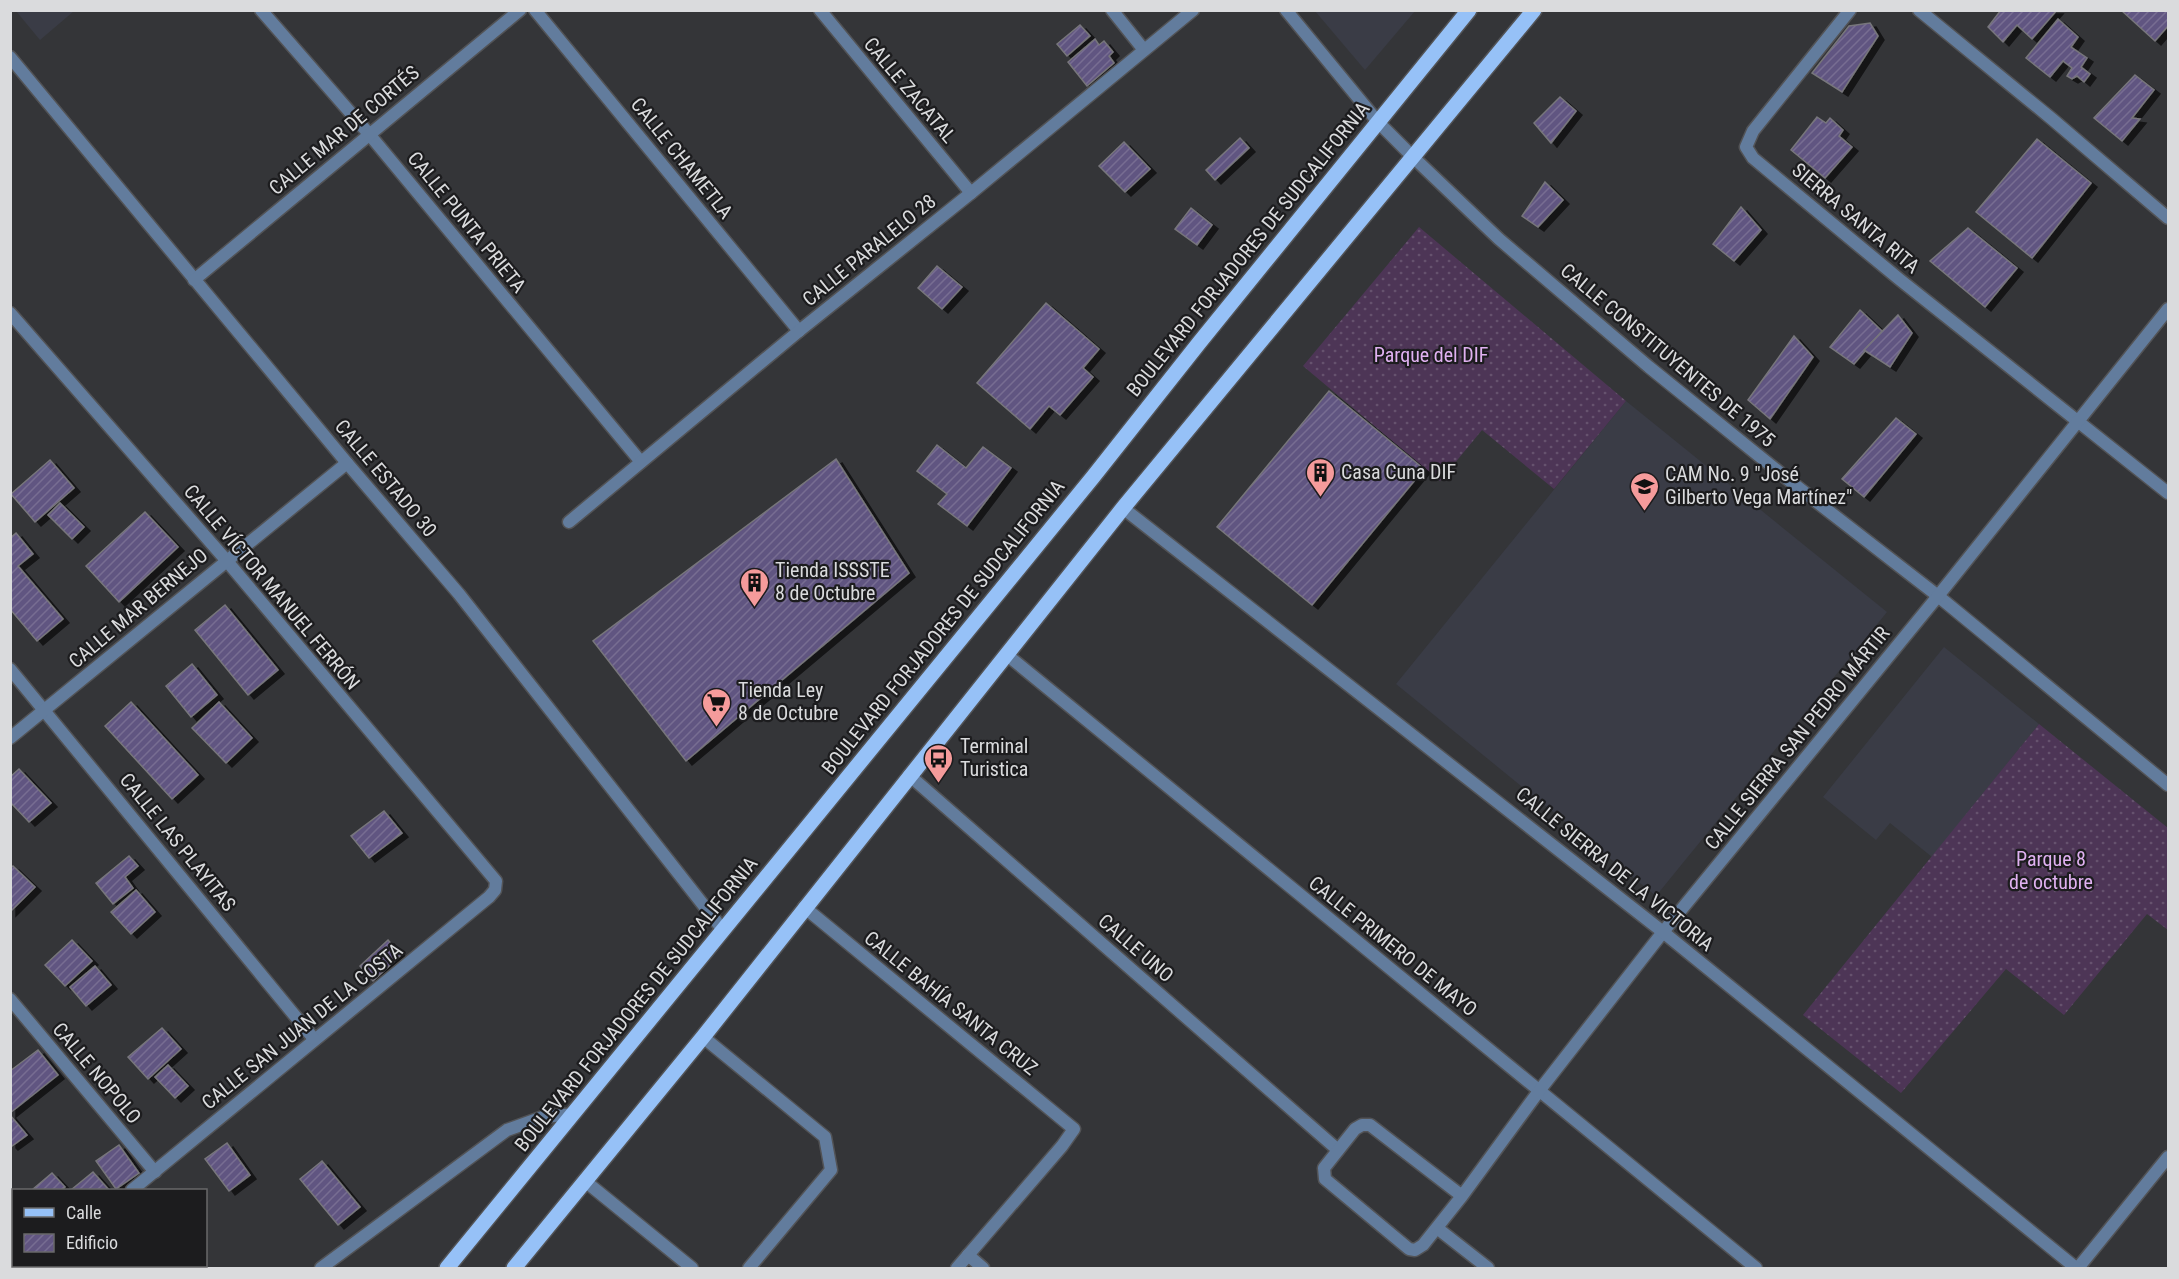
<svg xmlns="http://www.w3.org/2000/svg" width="2179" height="1279" viewBox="0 0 2179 1279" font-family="'Roboto Condensed',sans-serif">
<defs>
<pattern id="grass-dots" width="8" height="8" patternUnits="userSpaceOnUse" patternTransform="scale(1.5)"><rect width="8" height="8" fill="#4d3556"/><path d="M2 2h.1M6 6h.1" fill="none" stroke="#66526e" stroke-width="1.8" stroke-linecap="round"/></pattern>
<pattern id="building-hatch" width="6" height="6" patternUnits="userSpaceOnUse" patternTransform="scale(1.5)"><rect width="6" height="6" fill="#615581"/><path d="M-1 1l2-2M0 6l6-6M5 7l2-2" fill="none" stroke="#776d92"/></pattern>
<filter id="shadow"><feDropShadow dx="6" dy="4" stdDeviation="0" flood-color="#0009"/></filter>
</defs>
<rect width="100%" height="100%" fill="#343538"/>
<g fill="#3a3c46">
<path d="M16,11H74L40,40Z"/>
<path d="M1315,11H1415L1365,70Z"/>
<path d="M1626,401L1887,612L1656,896L1396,684Z"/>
<path d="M1944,647L2039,724L1932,857L1890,823L1876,840L1823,797Z"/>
</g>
<g fill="url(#grass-dots)">
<path d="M1419,227L1626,401L1554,489L1482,430L1440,481L1303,366Z"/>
<path d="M2039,724L2168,828V930L2147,914L2064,1015L2006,969L1901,1093L1803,1015Z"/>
</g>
<g fill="url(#building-hatch)" stroke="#77767b" stroke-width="1.5" filter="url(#shadow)">
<path d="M2057,10L2032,39L2017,25L2003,42L1988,27L2001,10Z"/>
<path d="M2121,10H2168V26L2155,41Z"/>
<path d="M2058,19L2078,37L2071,47L2087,58L2081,67L2090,74L2084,82L2077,76L2072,79L2067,76L2072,68L2063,61L2050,77L2026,58Z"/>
<path d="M1870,23L1878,36L1842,92L1812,73L1849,26Z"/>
<path d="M1080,25L1090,36L1067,56L1057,44Z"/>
<path d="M1095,39L1099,45L1104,41L1113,52L1109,56L1114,63L1087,86L1068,62Z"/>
<path d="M2135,75L2154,90L2132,118L2140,119L2122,141L2094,118Z"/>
<path d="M1560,97L1576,111L1551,143L1534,123Z"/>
<path d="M1817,117L1826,123L1830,118L1843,130L1839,136L1852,147L1825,178L1791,150Z"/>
<path d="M1240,138L1249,148L1215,180L1206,170Z"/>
<path d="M2037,139L2091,183L2032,258L1976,212Z"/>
<path d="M1124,142L1150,169L1125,192L1099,166Z"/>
<path d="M1545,182L1563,200L1538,227L1522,216Z"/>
<path d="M1741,207L1761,230L1734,261L1713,244Z"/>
<path d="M1191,208L1212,225L1197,245L1175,229Z"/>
<path d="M1968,228L2017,268L1985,307L1930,261Z"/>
<path d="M937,266L962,287L942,309L918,288Z"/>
<path d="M1046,303L1099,349L1083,368L1093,377L1060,415L1049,406L1030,429L977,383Z"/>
<path d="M1860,310L1882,331L1854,364L1830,347Z"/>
<path d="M1898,315L1912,333L1890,367L1864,350Z"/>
<path d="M1794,336L1813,357L1770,419L1748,400Z"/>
<path d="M1329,391L1424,469L1312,605L1217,527Z"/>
<path d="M1896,418L1916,434L1864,497L1842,479Z"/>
<path d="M937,445L966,468L983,447L1011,468L967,526L938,504L947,494L917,471Z"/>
<path d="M836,459L909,573L686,761L593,641Z"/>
<path d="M50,460L74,488L35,522L11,494Z"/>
<path d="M60,503L84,527L72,539L48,515Z"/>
<path d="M145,512L178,547L119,602L86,566Z"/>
<path d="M16,533L33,554L18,566L63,619L37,641L10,609V538Z"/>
<path d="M225,605L278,670L248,695L195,630Z"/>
<path d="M192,664L217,695L191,717L166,686Z"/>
<path d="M131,702L198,775L172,799L105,726Z"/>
<path d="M219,702L252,738L226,763L192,728Z"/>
<path d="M19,769L51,803L29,822L10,802V777Z"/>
<path d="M384,811L402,833L369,858L351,836Z"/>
<path d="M129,856L138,866L125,877L133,888L113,904L96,883Z"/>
<path d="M13,866L35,887L10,912V868Z"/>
<path d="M136,890L155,912L131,934L111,912Z"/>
<path d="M72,940L92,961L65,986L45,965Z"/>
<path d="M388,940L401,955L373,981L360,966Z"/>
<path d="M95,966L111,985L86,1006L70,987Z"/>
<path d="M162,1028L181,1049L148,1079L128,1057Z"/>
<path d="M38,1050L58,1075L10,1113V1071Z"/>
<path d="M168,1065L188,1086L175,1098L155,1077Z"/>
<path d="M10,1115L27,1135L12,1146L10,1144Z"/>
<path d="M227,1143L250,1175L229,1191L205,1159Z"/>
<path d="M119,1145L139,1173L116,1189L96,1161Z"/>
<path d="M322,1161L360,1207L338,1225L300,1179Z"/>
<path d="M93,1172L109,1190H71Z"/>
<path d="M52,1173L65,1187L62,1190H32Z"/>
</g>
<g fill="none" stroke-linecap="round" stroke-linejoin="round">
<defs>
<g id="minor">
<path d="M261,10L369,134L641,462"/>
<path d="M535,10L799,331"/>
<path d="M820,10L971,193"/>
<path d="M1112,10L1144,50"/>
<path d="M1286,10L1378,122L1412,156L1499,239L1649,367L1795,485L1938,596L2168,785"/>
<path d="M1850,10L1753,131L1746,147L1753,158L1899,279L2168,493"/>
<path d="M1919,10L2052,119L2168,218"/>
<path d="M10,57L347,463L459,594L723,930"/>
<path d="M194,280L520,10"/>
<path d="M10,313L226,560L496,881L495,890L489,897L132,1190"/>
<path d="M569,522L799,331L971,193L1193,10"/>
<path d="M1006,654L1756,1268"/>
<path d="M10,669L314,1039"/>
<path d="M10,738L347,463"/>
<path d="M909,775L1338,1150"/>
<path d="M804,907L1074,1129L1062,1146L957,1268"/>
<path d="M10,999L155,1172"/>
<path d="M703,1037L825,1137L831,1170L749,1268"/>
<path d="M585,1181L692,1268"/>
<path d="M1462,1196L1370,1125H1362L1355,1129L1324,1168L1325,1179L1409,1249L1415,1250L1423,1245L1462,1196L1539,1091L1663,932L1938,596L2168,309"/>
<path d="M1437,1228L1488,1268"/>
<path d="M968,1255L983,1268"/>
<path d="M321,1268L507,1130L543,1117L574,1114"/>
<path d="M2078,1268L2168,1157"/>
</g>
<path id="tertiary" d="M1123,508L1663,932L2076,1268"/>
<g id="primary">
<path d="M447,1268L1093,477L1199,343L1469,10"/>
<path d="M514,1268L703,1037L1123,508L1534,10"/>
</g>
</defs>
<use href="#minor" stroke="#525356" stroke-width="15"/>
<use href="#tertiary" stroke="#525356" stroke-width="15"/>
<use href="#primary" stroke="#525356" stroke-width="18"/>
<use href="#minor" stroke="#627c9d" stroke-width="12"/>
<use href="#tertiary" stroke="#627c9d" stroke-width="12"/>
<use href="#primary" stroke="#96c1f7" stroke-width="15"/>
</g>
<defs>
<symbol id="building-pin" viewBox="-11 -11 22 30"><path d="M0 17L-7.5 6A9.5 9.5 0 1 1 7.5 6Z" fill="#f59b9b" stroke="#1c1c1e"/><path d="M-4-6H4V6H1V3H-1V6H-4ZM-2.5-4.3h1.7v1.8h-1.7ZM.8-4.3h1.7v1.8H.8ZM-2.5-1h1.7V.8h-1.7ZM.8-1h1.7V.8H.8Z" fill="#111"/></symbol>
<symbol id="school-pin" viewBox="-11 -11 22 30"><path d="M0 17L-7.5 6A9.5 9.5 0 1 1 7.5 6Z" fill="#f59b9b" stroke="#1c1c1e"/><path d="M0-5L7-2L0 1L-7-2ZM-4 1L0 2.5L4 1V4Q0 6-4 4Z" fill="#111"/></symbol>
<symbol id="supermarket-pin" viewBox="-11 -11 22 30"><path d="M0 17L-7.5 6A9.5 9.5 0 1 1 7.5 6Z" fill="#f59b9b" stroke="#1c1c1e"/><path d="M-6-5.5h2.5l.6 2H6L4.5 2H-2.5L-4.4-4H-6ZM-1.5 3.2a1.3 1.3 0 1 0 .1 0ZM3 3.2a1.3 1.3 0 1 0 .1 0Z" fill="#111"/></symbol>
<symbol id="bus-pin" viewBox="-11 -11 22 30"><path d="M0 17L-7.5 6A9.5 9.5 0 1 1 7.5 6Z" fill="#f59b9b" stroke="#1c1c1e"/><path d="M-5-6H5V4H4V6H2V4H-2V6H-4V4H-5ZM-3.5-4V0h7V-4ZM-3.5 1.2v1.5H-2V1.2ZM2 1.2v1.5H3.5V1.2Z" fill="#111"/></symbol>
</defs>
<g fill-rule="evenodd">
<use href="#building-pin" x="1304" y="456" width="33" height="45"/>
<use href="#school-pin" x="1628" y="470" width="33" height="45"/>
<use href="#building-pin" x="738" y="566" width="33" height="45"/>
<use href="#supermarket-pin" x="700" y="686" width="33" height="45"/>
<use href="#bus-pin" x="922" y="742" width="33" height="45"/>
</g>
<g text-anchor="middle" stroke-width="4.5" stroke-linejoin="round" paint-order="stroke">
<g font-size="20" fill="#dadbdd" stroke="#1c1c1e">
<text transform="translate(910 90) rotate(50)" y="7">CALLE ZACATAL</text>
<text transform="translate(344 130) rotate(-40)" y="7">CALLE MAR DE CORTÉS</text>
<text transform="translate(682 158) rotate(51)" y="7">CALLE CHAMETLA</text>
<text transform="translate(1856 218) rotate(40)" y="7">SIERRA SANTA RITA</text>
<text transform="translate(467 222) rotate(51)" y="7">CALLE PUNTA PRIETA</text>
<text transform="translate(1248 249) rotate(-51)" y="7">BOULEVARD FORJADORES DE SUDCALIFORNIA</text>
<text transform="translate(869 250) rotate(-39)" y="7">CALLE PARALELO 28</text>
<text transform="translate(1668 355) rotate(40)" y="7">CALLE CONSTITUYENTES DE 1975</text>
<text transform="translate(386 478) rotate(50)" y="7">CALLE ESTADO 30</text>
<text transform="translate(272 587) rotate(50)" y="7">CALLE VÍCTOR MANUEL FERRÓN</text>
<text transform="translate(138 608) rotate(-40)" y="7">CALLE MAR BERNEJO</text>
<text transform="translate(943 627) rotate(-51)" y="7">BOULEVARD FORJADORES DE SUDCALIFORNIA</text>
<text transform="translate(1797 738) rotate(-51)" y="7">CALLE SIERRA SAN PEDRO MÁRTIR</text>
<text transform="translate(178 842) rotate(51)" y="7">CALLE LAS PLAYITAS</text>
<text transform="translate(1615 869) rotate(39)" y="7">CALLE SIERRA DE LA VICTORIA</text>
<text transform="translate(1393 946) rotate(39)" y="7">CALLE PRIMERO DE MAYO</text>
<text transform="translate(1136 948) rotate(41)" y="7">CALLE UNO</text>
<text transform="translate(951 1003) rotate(39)" y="7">CALLE BAHÍA SANTA CRUZ</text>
<text transform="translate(636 1004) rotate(-51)" y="7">BOULEVARD FORJADORES DE SUDCALIFORNIA</text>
<text transform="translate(302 1026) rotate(-39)" y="7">CALLE SAN JUAN DE LA COSTA</text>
<text transform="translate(97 1073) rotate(50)" y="7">CALLE NOPOLO</text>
</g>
<g font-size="20" fill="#e0b1f1" stroke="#1c1c1e">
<text x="1431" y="362">Parque del DIF</text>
<text x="2051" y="866">Parque 8<tspan x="2051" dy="23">de octubre</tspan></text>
</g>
<g font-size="20" fill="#dadbdd" stroke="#1c1c1e" text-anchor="start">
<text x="1341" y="479">Casa Cuna DIF</text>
<text x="1665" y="481">CAM No. 9 "José<tspan x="1665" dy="23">Gilberto Vega Martínez"</tspan></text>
<text x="775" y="577">Tienda ISSSTE<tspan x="775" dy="23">8 de Octubre</tspan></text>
<text x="738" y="697">Tienda Ley<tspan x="738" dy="23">8 de Octubre</tspan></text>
<text x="960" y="753">Terminal<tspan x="960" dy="23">Turistica</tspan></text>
</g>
</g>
<rect width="2179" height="1279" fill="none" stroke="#dadbdd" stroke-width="24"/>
<rect x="12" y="1189" width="195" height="78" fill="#1c1c1e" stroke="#68686a" stroke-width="1.5"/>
<rect x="24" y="1208" width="30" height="9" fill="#96c1f7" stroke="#68686a" stroke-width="1.5"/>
<text x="66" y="1219" font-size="18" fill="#dadbdd">Calle</text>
<rect x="24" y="1234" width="30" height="18" fill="url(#building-hatch)" stroke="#68686a" stroke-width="1.5"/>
<text x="66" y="1249" font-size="18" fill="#dadbdd">Edificio</text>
</svg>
